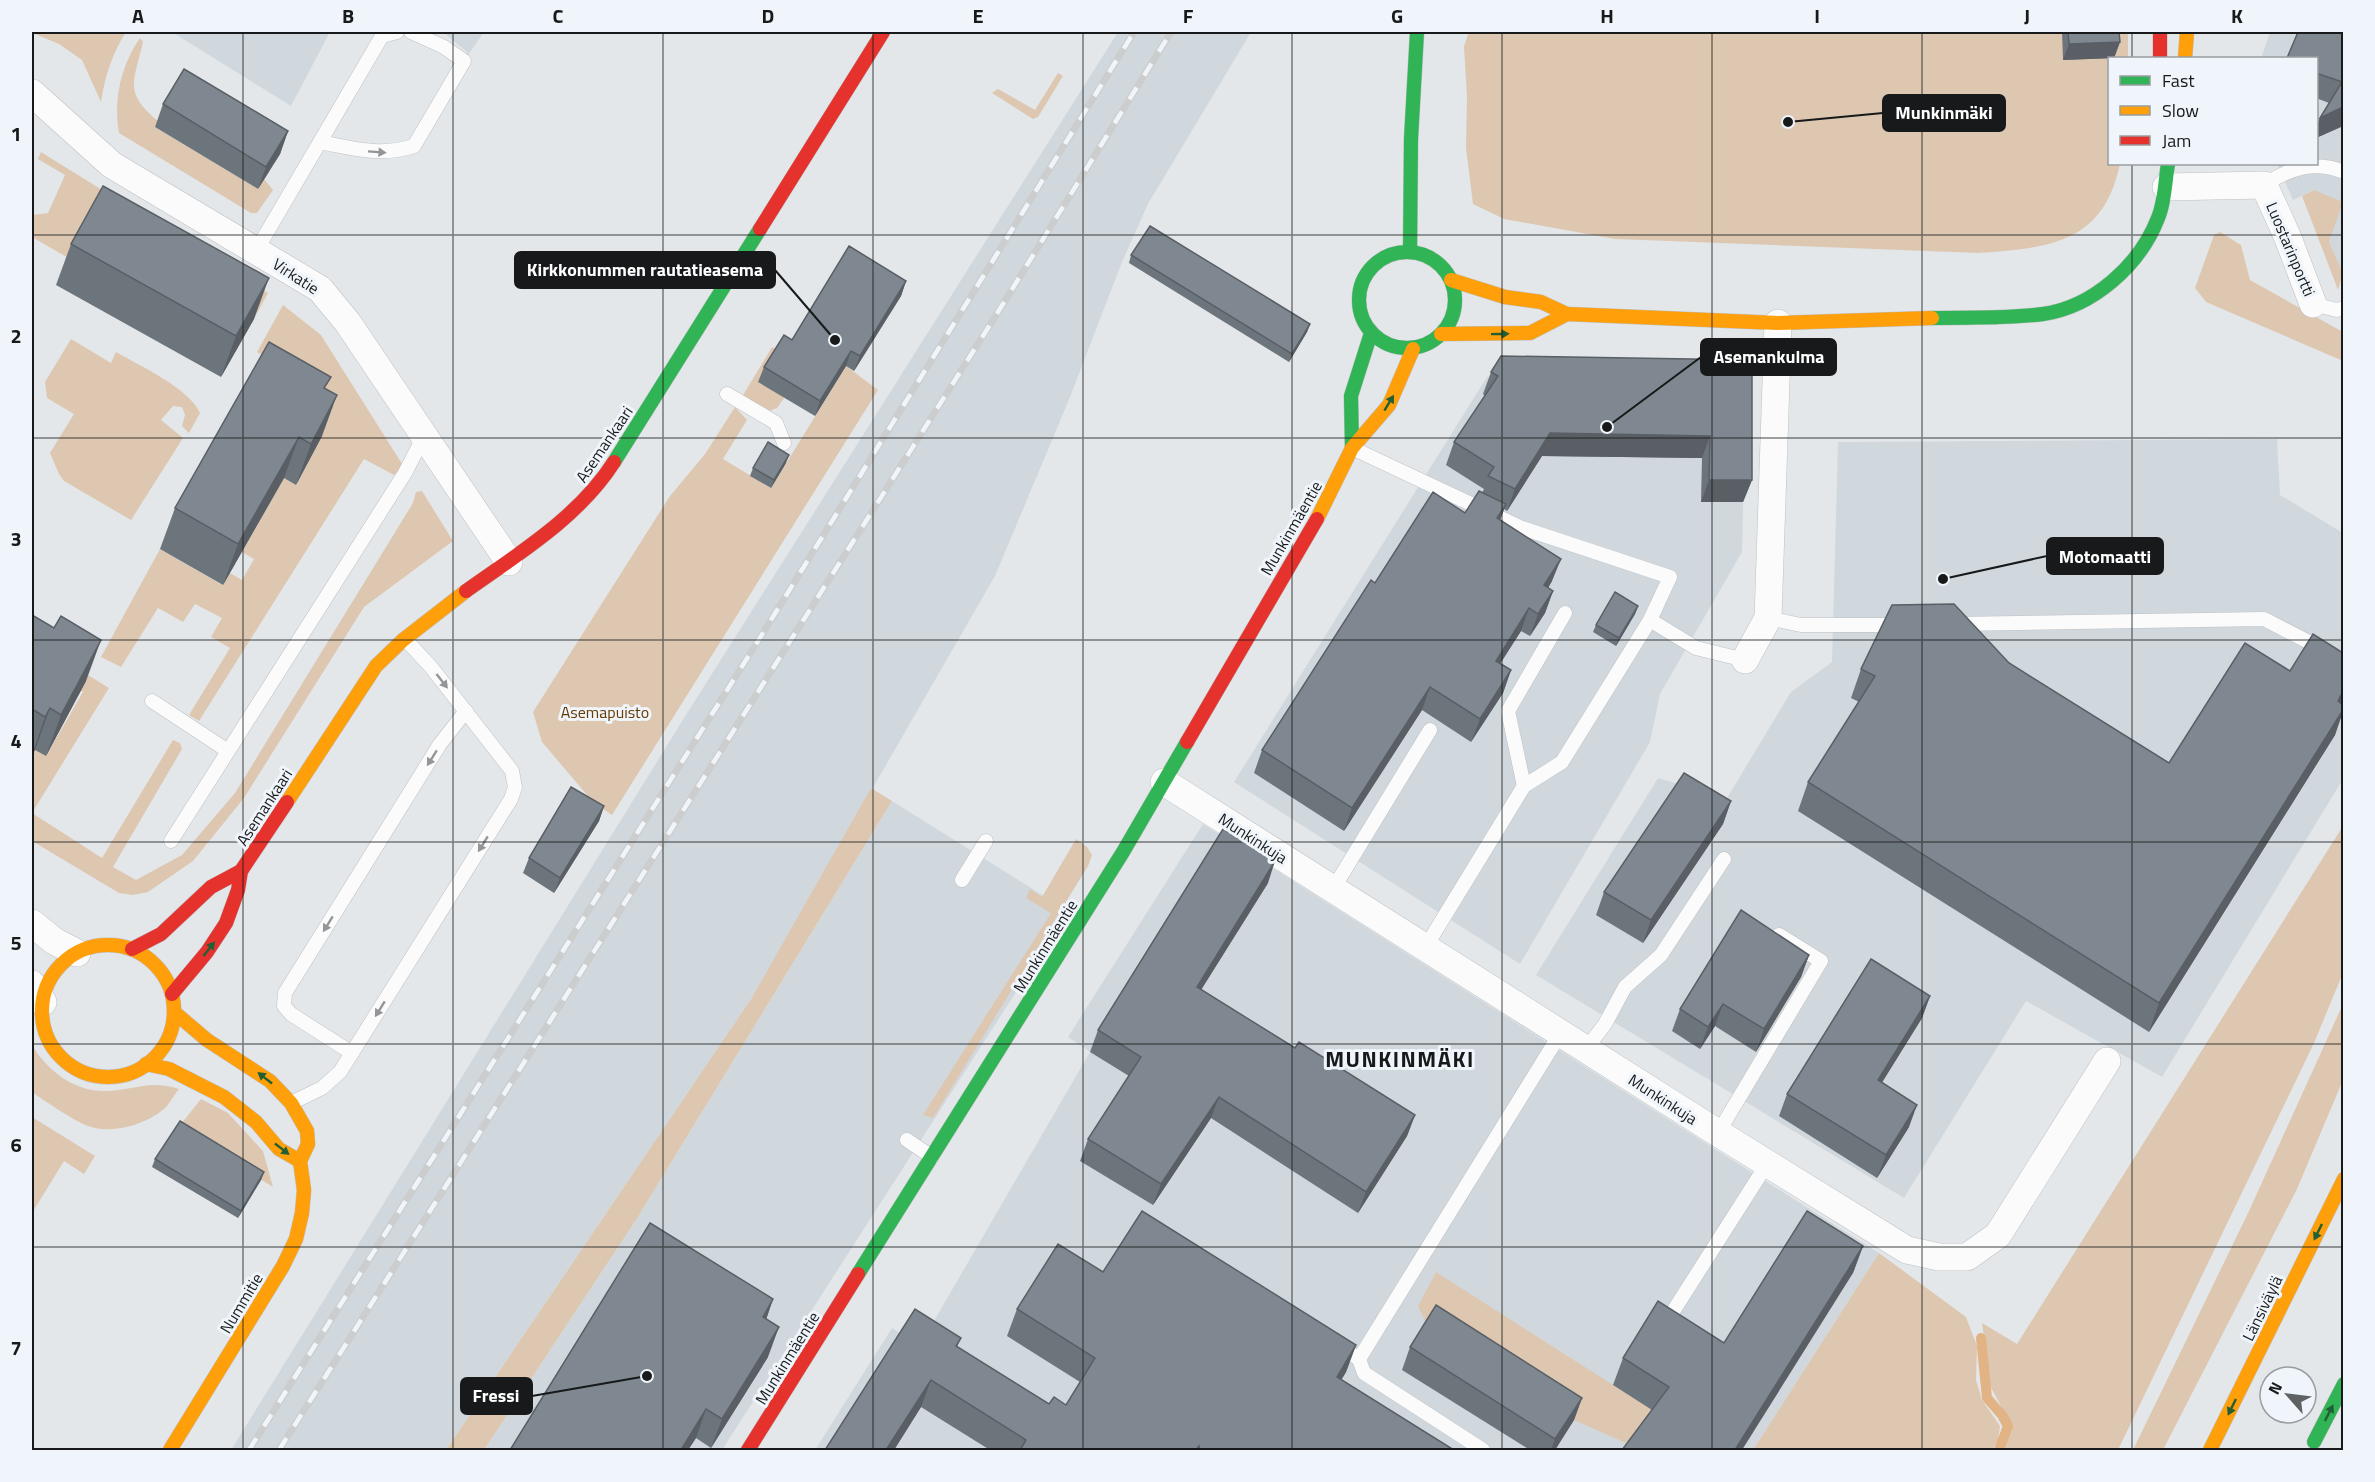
<svg xmlns="http://www.w3.org/2000/svg" width="2375" height="1482" viewBox="0 0 2375 1482" font-family="'Titillium Web',sans-serif">
<rect width="100%" height="100%" fill="#e4e7ea"/>
<g fill="#d0d8de">
<path d="M172,32H330L291,106Z"/>
<path d="M443,32H484L464,61L467,52Z"/>
<path d="M1118,32H1251L1148,204L1122,262L1068,402L995,576L751,999L446,1450H231L684,718Z"/>
<path d="M2270,32H2343V273L2329,242L2333,230L2314,190L2293,200L2277,164H2316V58H2261Z"/>
<path d="M1487,377L1746,380L1742,552L1660,694L1650,742L1520,964L1234,782Z"/>
<path d="M2277,439L2280,495L2343,533V779L2162,1077L2026,1001L1904,1198L1536,975L1658,778L1727,798L1791,692L1832,662L1838,442Z"/>
<path d="M892,801L1068,911L722,1450H484L636,1220Z"/>
<path d="M1203,824L1879,1253L1753,1450H815L892,1328L920,1345L1090,1052L1068,1037Z"/>
</g>
<g fill="#dec7b1">
<path d="M37,32H126C112,54 105,76 101,102L82,60L59,44L35,34Z"/>
<path d="M1469,32H2128V58H2110V164H2120C2103,244 2049,248 1978,253L1615,239L1504,219L1473,204L1466,148L1467,97L1464,46Z"/>
<path d="M140,38L143,42C134,82 123,92 158,121L155,127L258,189L264,179L273,190L257,213H251L119,133C113,100 121,65 140,38Z"/>
<path d="M1058,73L1063,76L1038,117L1033,119L992,93L998,89L1035,110Z"/>
<path d="M41,152L268,293L254,319L241,312L70,259L32,237V215L48,213L65,175L38,159Z"/>
<path d="M2314,190L2343,202L2329,242L2343,273L2338,290L2302,196Z"/>
<path d="M2220,232L2241,245L2250,280L2343,332V361L2206,302L2195,288L2214,235Z"/>
<path d="M283,305L321,335L404,467L394,475L364,459L199,721L189,715L230,648L211,637L222,618L195,604L183,622L158,608L121,667L101,657L160,549L222,585L230,573L242,580L254,559L242,552L284,478L296,485L308,463L281,366L257,352Z"/>
<path d="M71,339L111,363L116,352C140,366 189,388 200,413L189,433L182,426L185,415L182,407L173,406L161,420L183,438L131,520L64,481L59,474L50,453L74,414L47,398L45,382Z"/>
<path d="M772,347L778,350L784,398L777,408L767,412L742,397Z"/>
<path d="M846,366L878,390L612,815L593,802L542,742L533,712L670,496L705,454L735,407L747,420L723,459L771,488Z"/>
<path d="M422,491L453,541L364,607L244,798L193,861L148,892L133,895L119,893L32,841V755L35,750L46,756L83,692L58,678L75,667L109,688L32,813L102,858L173,740L180,743L182,749L113,867L136,880L182,855L235,793L413,503L416,492Z"/>
<path d="M871,788L892,801L636,1220L484,1450H446L751,999Z"/>
<path d="M2343,826V973L2314,1043L2118,1450H2004L2012,1427L1986,1378L1988,1363L1982,1323L2017,1344Z"/>
<path d="M1076,839L1087,847L1092,855L1088,866L933,1118L923,1115L1051,913L1026,898L1030,889L1042,897Z"/>
<path d="M2343,1004V1080L2297,1189L2163,1450H2133L2249,1211Z"/>
<path d="M32,1045C47,1070 73,1091 104,1091C134,1091 148,1079 179,1089C174,1095 170,1103 165,1108C145,1126 107,1136 83,1124C65,1115 48,1103 32,1092Z"/>
<path d="M201,1099L228,1113L263,1151L273,1187L177,1129Z"/>
<path d="M32,1117L95,1156L84,1174L64,1161L32,1213Z"/>
<path d="M1879,1253L1966,1317L1977,1346L1976,1380L1982,1400L2000,1426L1998,1441L1992,1450H1753Z"/>
<path d="M1436,1272L1715,1450L1635,1447L1574,1420L1428,1327L1418,1306Z"/>
</g>
<g fill="none" stroke-linecap="round" stroke-linejoin="round">
<path stroke="#e2b384" stroke-width="10" d="M1981,1338L1987,1398L2002,1415L2008,1426L1999,1450"/>
<defs>
<g id="lane">
<path d="M320,142C352,148 381,157 414,146L464,61L444,47L411,32"/>
<path d="M2264,185C2290,168 2314,160 2344,172"/>
<path d="M256,251L382,36L397,32"/>
<path d="M2313,304L2337,310L2344,308"/>
<path d="M727,394L776,423L784,443"/>
<path d="M1352,448L1522,528L1670,577L1650,620L1562,762L1524,786L1425,948"/>
<path d="M1768,618L1801,625H1900"/>
<path d="M1650,620L1696,648L1745,660"/>
<path d="M1955,624L2264,619L2344,660"/>
<path d="M152,701L228,751"/>
<path d="M1524,786L1508,711L1565,613"/>
<path d="M171,841L405,473L424,436"/>
<path d="M962,880L986,841"/>
<path d="M1333,889L1430,730"/>
<path d="M1586,1049L1605,1024L1625,987L1661,955L1724,859"/>
<path d="M352,1053L291,1014L284,1006L285,993L440,744L466,711"/>
<path d="M291,1103L322,1088L340,1072L511,799L515,787L512,771L431,667L405,639"/>
<path d="M1718,1133L1821,961L1779,935"/>
<path d="M907,1140L932,1157"/>
<path d="M1665,1324L1767,1164"/>
<path d="M1339,1346L1359,1359L1560,1034"/>
<path d="M1359,1359L1364,1373L1483,1450"/>
</g>
<g id="street">
<path d="M32,93L112,165L320,289L348,323L509,562"/>
<path d="M2166,187L2264,185L2288,238L2313,304"/>
<path d="M1745,660L1768,618L1778,323"/>
<path d="M1164,782L1718,1133L1907,1250L1939,1257H1967L1998,1235L2107,1061"/>
<path d="M32,923L54,941L77,953"/>
<path d="M32,984L43,1002"/>
</g>
<g id="fast">
<path d="M1410,252L1411,139L1417,32"/>
<circle cx="1407" cy="300" r="48"/>
<path d="M1932,318C1969,317 2007,319 2043,314C2093,307 2140,265 2158,218C2165,202 2165,181 2168,164"/>
<path d="M1352,448L1351,396L1371,333"/>
<path d="M614,462L760,229"/>
<path d="M858,1274L1123,852L1187,742"/>
<path d="M2314,1442L2344,1384"/>
</g>
<g id="slow">
<path d="M2185,58L2187,32"/>
<path d="M1451,280L1505,297L1541,302L1567,314L1778,323L1932,318"/>
<path d="M1441,334L1530,333L1567,314"/>
<path d="M1317,519L1352,448L1389,405L1413,349"/>
<path d="M287,802L376,666L403,640L466,591"/>
<circle cx="108" cy="1011" r="66"/>
<path d="M146,1064L169,1069L224,1097L256,1122L279,1149L300,1161"/>
<path d="M170,1450L283,1266L296,1239L302,1213L304,1190L300,1161L308,1144L307,1131L291,1103L270,1081L207,1040L174,1012"/>
<path d="M2210,1450L2344,1179"/>
</g>
<g id="jam">
<path d="M2160,32V58"/>
<path d="M760,229L883,32"/>
<path d="M466,591C518,554 579,517 614,462"/>
<path d="M1187,742L1317,519"/>
<path d="M132,949L161,934L211,887L241,871"/>
<path d="M172,994L207,952L226,923L238,890L241,871L287,802"/>
<path d="M748,1450L858,1274"/>
</g>
</defs>
<use href="#lane" stroke="#bec0c2" stroke-width="15"/>
<use href="#street" stroke="#bec0c2" stroke-width="28"/>
<use href="#fast" stroke="#bec0c2" stroke-width="15"/>
<use href="#slow" stroke="#bec0c2" stroke-width="15"/>
<use href="#jam" stroke="#bec0c2" stroke-width="15"/>
<use href="#lane" stroke="#fbfbfc" stroke-width="14"/>
<use href="#street" stroke="#fbfbfc" stroke-width="27"/>
<use href="#fast" stroke="#30b455" stroke-width="14"/>
<use href="#slow" stroke="#ff9f0a" stroke-width="14"/>
<use href="#jam" stroke="#e5322d" stroke-width="14"/>
<defs>
<g id="rail">
<path d="M249,1450L758,641L1134,32"/>
<path d="M279,1450L993,320L1171,32"/>
</g>
</defs>
<use href="#rail" stroke="#cccdcd" stroke-width="7"/>
<use href="#rail" stroke="#eff5fa" stroke-width="4.5" stroke-dasharray="14" stroke-linecap="butt"/>
</g>
<g fill="#6d757c">
<path d="M2062,32H2119L2120,42L2114,58L2063,60Z"/>
<path d="M2343,32V126L2316,138V128L2320,118L2329,103L2316,98V58Z"/>
<path d="M163,104L288,131L280,154L258,189L155,127Z"/>
<path d="M71,244L254,319L221,377L56,285Z"/>
<path d="M1131,255L1310,324L1307,332L1289,362L1129,263Z"/>
<path d="M906,281L901,296L854,371L846,366L815,416L758,382L764,367L792,340Z"/>
<path d="M1752,360V480L1743,502H1701L1702,458L1542,456L1507,511L1504,509L1500,520L1552,581L1548,588L1553,591L1545,613L1530,636L1521,631L1500,663L1511,670L1503,693L1471,742L1422,710L1344,831L1254,773L1262,750L1375,583L1465,513L1482,493L1484,489L1446,465L1454,442L1485,396L1483,394L1491,372Z"/>
<path d="M326,389L322,436L296,485L284,478L223,585L160,549L175,508Z"/>
<path d="M786,463L771,488L750,476L753,468Z"/>
<path d="M1638,606L1635,614L1616,646L1593,632L1596,625Z"/>
<path d="M32,615L86,681L46,756L35,750L32,755Z"/>
<path d="M2009,663L2169,763L2343,704L2335,735L2149,1032L1798,811L1808,782L1859,702L1851,698L1861,669Z"/>
<path d="M1731,801L1723,824L1643,943L1596,915L1604,892Z"/>
<path d="M604,806L599,821L554,893L523,873L529,858Z"/>
<path d="M1268,883L1201,990L1295,1048L1415,1115L1407,1136L1358,1213L1211,1118L1153,1205L1080,1161L1088,1139L1129,1076L1090,1052L1098,1030Z"/>
<path d="M1809,955L1801,977L1756,1052L1715,1026L1700,1049L1672,1031L1680,1009Z"/>
<path d="M1930,996L1922,1018L1882,1082L1909,1127L1877,1178L1779,1116L1787,1094Z"/>
<path d="M155,1159L264,1172L261,1180L238,1218L152,1167Z"/>
<path d="M1863,1246L1853,1273L1652,1410L1613,1385L1623,1358L1724,1343Z"/>
<path d="M1103,1272L1356,1345L1346,1372L1341,1380L1454,1450H990L921,1407L894,1450H825L961,1338L957,1347L1049,1404L1066,1405L1080,1382L1007,1336L1017,1309Z"/>
<path d="M773,1299L766,1319L768,1357L711,1448L696,1438L688,1450H510Z"/>
<path d="M1410,1347L1582,1398L1574,1420L1555,1450H1530L1402,1370Z"/>
</g>
<g fill="#595f65">
<path d="M2120,42L2114,58L2063,60L2069,44Z"/>
<path d="M2343,107V126L2316,138V128L2320,118Z"/>
<path d="M288,131L280,154L258,189L266,167Z"/>
<path d="M269,278L254,319L221,377L236,336Z"/>
<path d="M906,281L901,296L854,371L860,356Z"/>
<path d="M1310,324L1307,332L1289,362L1292,354Z"/>
<path d="M851,351L846,366L815,416L820,401Z"/>
<path d="M337,395L322,436L296,485L311,444Z"/>
<path d="M1550,433L1710,436L1702,458L1542,456L1507,511L1515,489Z"/>
<path d="M299,437L284,478L223,585L238,544Z"/>
<path d="M789,455L786,463L771,488L774,480Z"/>
<path d="M1709,480H1752L1743,502H1701Z"/>
<path d="M1506,504L1498,526L1497,518Z"/>
<path d="M1561,559L1552,581L1536,608L1544,585Z"/>
<path d="M1553,591L1545,613L1530,636L1538,614Z"/>
<path d="M1638,606L1635,614L1616,646L1619,638Z"/>
<path d="M1529,608L1521,631L1488,683L1496,661Z"/>
<path d="M101,640L86,681L46,756L61,715Z"/>
<path d="M1511,670L1503,693L1471,742L1480,719Z"/>
<path d="M1430,687L1422,710L1344,831L1352,808Z"/>
<path d="M2343,691V703L2327,729L2338,701Z"/>
<path d="M50,708L35,750L32,755L45,717Z"/>
<path d="M2343,710V712L2335,735L2149,1032L2159,1003Z"/>
<path d="M1731,801L1723,824L1643,943L1651,920Z"/>
<path d="M604,806L599,821L554,893L560,878Z"/>
<path d="M1275,861L1268,883L1189,1009L1197,987Z"/>
<path d="M1809,955L1801,977L1756,1052L1764,1029Z"/>
<path d="M1930,996L1922,1018L1870,1102L1878,1080Z"/>
<path d="M1723,1004L1715,1026L1700,1049L1708,1027Z"/>
<path d="M1219,1097L1211,1118L1153,1205L1161,1184Z"/>
<path d="M1917,1105L1909,1127L1877,1178L1886,1155Z"/>
<path d="M1415,1115L1407,1136L1358,1213L1366,1192Z"/>
<path d="M264,1172L261,1180L238,1218L241,1211Z"/>
<path d="M1863,1246L1853,1273L1742,1450H1735Z"/>
<path d="M773,1299L763,1329V1317Z"/>
<path d="M779,1327L768,1357L711,1448L722,1419Z"/>
<path d="M1356,1345L1346,1372L1327,1404L1337,1377Z"/>
<path d="M931,1380L921,1407L894,1450H886Z"/>
<path d="M1582,1398L1574,1420L1555,1450H1551L1555,1439Z"/>
<path d="M706,1409L696,1438L688,1450H681Z"/>
</g>
<g fill="#7f8890" stroke="#595f65" stroke-width="1.5">
<path d="M2068,32H2119L2120,42L2069,44Z"/>
<path d="M2298,32H2343V107L2320,118L2342,82L2316,73V58H2287Z"/>
<path d="M184,69L288,131L266,167L163,104Z"/>
<path d="M103,186L269,278L236,336L71,244Z"/>
<path d="M1150,226L1310,324L1292,354L1131,255Z"/>
<path d="M849,246L906,281L860,356L851,351L820,401L764,367L784,335L792,340Z"/>
<path d="M269,342L331,377L324,388L337,395L311,444L299,437L238,544L175,508Z"/>
<path d="M1501,356L1752,360V480H1709L1710,436L1550,433L1515,489L1488,476L1494,467L1454,442L1498,376L1491,372Z"/>
<path d="M768,442L789,455L774,480L753,468Z"/>
<path d="M1479,491L1506,504L1497,518L1561,559L1544,585L1553,591L1538,614L1529,608L1496,661L1511,670L1480,719L1430,687L1352,808L1262,750L1371,580L1375,583L1433,492L1465,513Z"/>
<path d="M1615,592L1638,606L1619,638L1596,625Z"/>
<path d="M1954,604L2009,663L2169,763L2245,643L2290,671L2313,634L2343,653V691L2338,701L2343,705V710L2159,1003L1808,782L1875,676L1861,669L1892,605Z"/>
<path d="M32,615L54,628L61,616L101,640L61,715L50,708L45,717L32,709Z"/>
<path d="M1684,773L1731,801L1651,920L1604,892Z"/>
<path d="M571,787L604,806L560,878L529,858Z"/>
<path d="M1223,829L1275,861L1197,987L1295,1048L1299,1042L1415,1115L1366,1192L1219,1097L1161,1184L1088,1139L1141,1057L1098,1030Z"/>
<path d="M1741,910L1809,955L1764,1029L1723,1004L1708,1027L1680,1009Z"/>
<path d="M1871,959L1930,996L1878,1080L1917,1105L1886,1155L1787,1094Z"/>
<path d="M180,1121L264,1172L241,1211L155,1159Z"/>
<path d="M1142,1211L1356,1345L1337,1377L1454,1450H1200L1199,1446L1196,1450H1020L1026,1440L931,1380L886,1450H825L915,1309L961,1338L956,1346L1049,1404L1054,1397L1066,1405L1095,1358L1017,1309L1058,1244L1103,1272Z"/>
<path d="M1807,1211L1863,1246L1735,1450H1622L1669,1387L1623,1358L1658,1301L1724,1343Z"/>
<path d="M650,1223L773,1299L763,1317L779,1327L722,1419L706,1409L681,1450H510Z"/>
<path d="M1436,1305L1582,1398L1555,1439L1410,1347Z"/>
</g>
<defs><path id="oneway-solid" d="M-6-.8H1V-3.2L6.5 0L1 3.2V.8H-6Z" transform="scale(1.5)"/></defs>
<g fill="#949596">
<use href="#oneway-solid" transform="translate(377 152) rotate(4)"/>
<use href="#oneway-solid" transform="translate(442 681) rotate(52)"/>
<use href="#oneway-solid" transform="translate(432 758) rotate(122)"/>
<use href="#oneway-solid" transform="translate(483 844) rotate(122)"/>
<use href="#oneway-solid" transform="translate(328 924) rotate(122)"/>
<use href="#oneway-solid" transform="translate(380 1009) rotate(122)"/>
</g>
<g fill="#225f35">
<use href="#oneway-solid" transform="translate(1500 334) rotate(-1)"/>
<use href="#oneway-solid" transform="translate(1389 403) rotate(-59)"/>
<use href="#oneway-solid" transform="translate(209 949) rotate(-52)"/>
<use href="#oneway-solid" transform="translate(265 1078) rotate(-142)"/>
<use href="#oneway-solid" transform="translate(282 1149) rotate(38)"/>
<use href="#oneway-solid" transform="translate(2318 1232) rotate(116)"/>
<use href="#oneway-solid" transform="translate(2232 1407) rotate(116)"/>
<use href="#oneway-solid" transform="translate(2329 1413) rotate(-63)"/>
</g>
<path fill="none" stroke="#17191a" stroke-width="1.5" stroke-opacity="0.55" d="M243,32V1450M453,32V1450M663,32V1450M873,32V1450M1083,32V1450M1292,32V1450M1502,32V1450M1712,32V1450M1922,32V1450M2132,32V58M2132,164V1450M32,235H2344M32,438H2344M32,640H2344M32,842H2344M32,1044H2344M32,1247H2344"/>
<g text-anchor="middle" stroke-width="6" stroke-linejoin="round" paint-order="stroke">
<g font-size="16" fill="#17191a" stroke="#eff5fa">
<text transform="translate(2291 249) rotate(67)" y="6">Luostarinportti</text>
<text transform="translate(296 276) rotate(33)" y="6">Virkatie</text>
<text transform="translate(604 444) rotate(-56)" y="6">Asemankaari</text>
<text transform="translate(1291 528) rotate(-60)" y="6">Munkinmäentie</text>
<text transform="translate(264 807) rotate(-57)" y="6">Asemankaari</text>
<text transform="translate(1253 838) rotate(33)" y="6">Munkinkuja</text>
<text transform="translate(1045 946) rotate(-58)" y="6">Munkinmäentie</text>
<text transform="translate(1663 1099) rotate(33)" y="6">Munkinkuja</text>
<text transform="translate(241 1303) rotate(-59)" y="6">Nummitie</text>
<text transform="translate(2262 1308) rotate(-64)" y="6">Länsiväylä</text>
<text transform="translate(787 1358) rotate(-58)" y="6">Munkinmäentie</text>
</g>
<g font-size="16" fill="#673a02" stroke="#eff5fa">
<text x="605" y="718">Asemapuisto</text>
</g>
<g font-size="22" font-weight="bold" letter-spacing="1.5" fill="#17191a" stroke="#eff5fa">
<text x="1400" y="1067">MUNKINMÄKI</text>
</g>
</g>
<path fill="none" stroke="#17191a" stroke-width="2" d="M1788 122L1883 113M835 340L775 270M1607 427L1701 357M1943 579L2047 556M647 1376L532 1396"/>
<g fill="#17191a" stroke="#eff5fa" stroke-width="2">
<circle cx="1788" cy="122" r="6"/>
<circle cx="835" cy="340" r="6"/>
<circle cx="1607" cy="427" r="6"/>
<circle cx="1943" cy="579" r="6"/>
<circle cx="647" cy="1376" r="6"/>
</g>
<g fill="#17191a" stroke="#17191a" stroke-width="2">
<rect x="1883" y="95" width="122" height="36" rx="6"/>
<rect x="515" y="252" width="260" height="36" rx="6"/>
<rect x="1701" y="339" width="135" height="36" rx="6"/>
<rect x="2047" y="538" width="116" height="36" rx="6"/>
<rect x="461" y="1378" width="71" height="36" rx="6"/>
</g>
<g font-size="18" text-anchor="middle" font-weight="bold" fill="#fff">
<text x="1944" y="119">Munkinmäki</text>
<text x="645" y="276">Kirkkonummen rautatieasema</text>
<text x="1769" y="363">Asemankulma</text>
<text x="2105" y="563">Motomaatti</text>
<text x="496" y="1402">Fressi</text>
</g>
<rect width="2375" height="1482" fill="none" stroke="#eff5fa" stroke-width="66"/>
<rect x="2108" y="57" width="210" height="108" fill="#eff5fa" stroke="#999da0" stroke-width="1.5"/>
<rect x="2120" y="76" width="30" height="9" fill="#30b455" stroke="#999da0" stroke-width="1.5"/>
<text x="2162" y="87" font-size="18" fill="#17191a">Fast</text>
<rect x="2120" y="106" width="30" height="9" fill="#ff9f0a" stroke="#999da0" stroke-width="1.5"/>
<text x="2162" y="117" font-size="18" fill="#17191a">Slow</text>
<rect x="2120" y="136" width="30" height="9" fill="#e5322d" stroke="#999da0" stroke-width="1.5"/>
<text x="2162" y="147" font-size="18" fill="#17191a">Jam</text>
<g transform="translate(2288 1395) rotate(298)"><circle r="28" fill="#eff5fa" stroke="#999da0" stroke-width="1.5"/>
<path d="M0-4.5L10 22L0 15L-10 22Z" fill="#5f6163"/>
<text y="-9" font-size="16" font-weight="bold" text-anchor="middle" fill="#17191a">N</text>
</g>
<rect x="33" y="33" width="2309" height="1416" fill="none" stroke="#17191a" stroke-width="2"/>
<g font-size="20" text-anchor="middle" font-weight="bold" fill="#17191a">
<text x="138" y="23">A</text>
<text x="348" y="23">B</text>
<text x="558" y="23">C</text>
<text x="768" y="23">D</text>
<text x="978" y="23">E</text>
<text x="1188" y="23">F</text>
<text x="1397" y="23">G</text>
<text x="1607" y="23">H</text>
<text x="1817" y="23">I</text>
<text x="2027" y="23">J</text>
<text x="2237" y="23">K</text>
<text x="16" y="141">1</text>
<text x="16" y="343">2</text>
<text x="16" y="546">3</text>
<text x="16" y="748">4</text>
<text x="16" y="950">5</text>
<text x="16" y="1152">6</text>
<text x="16" y="1355">7</text>
</g>
</svg>
